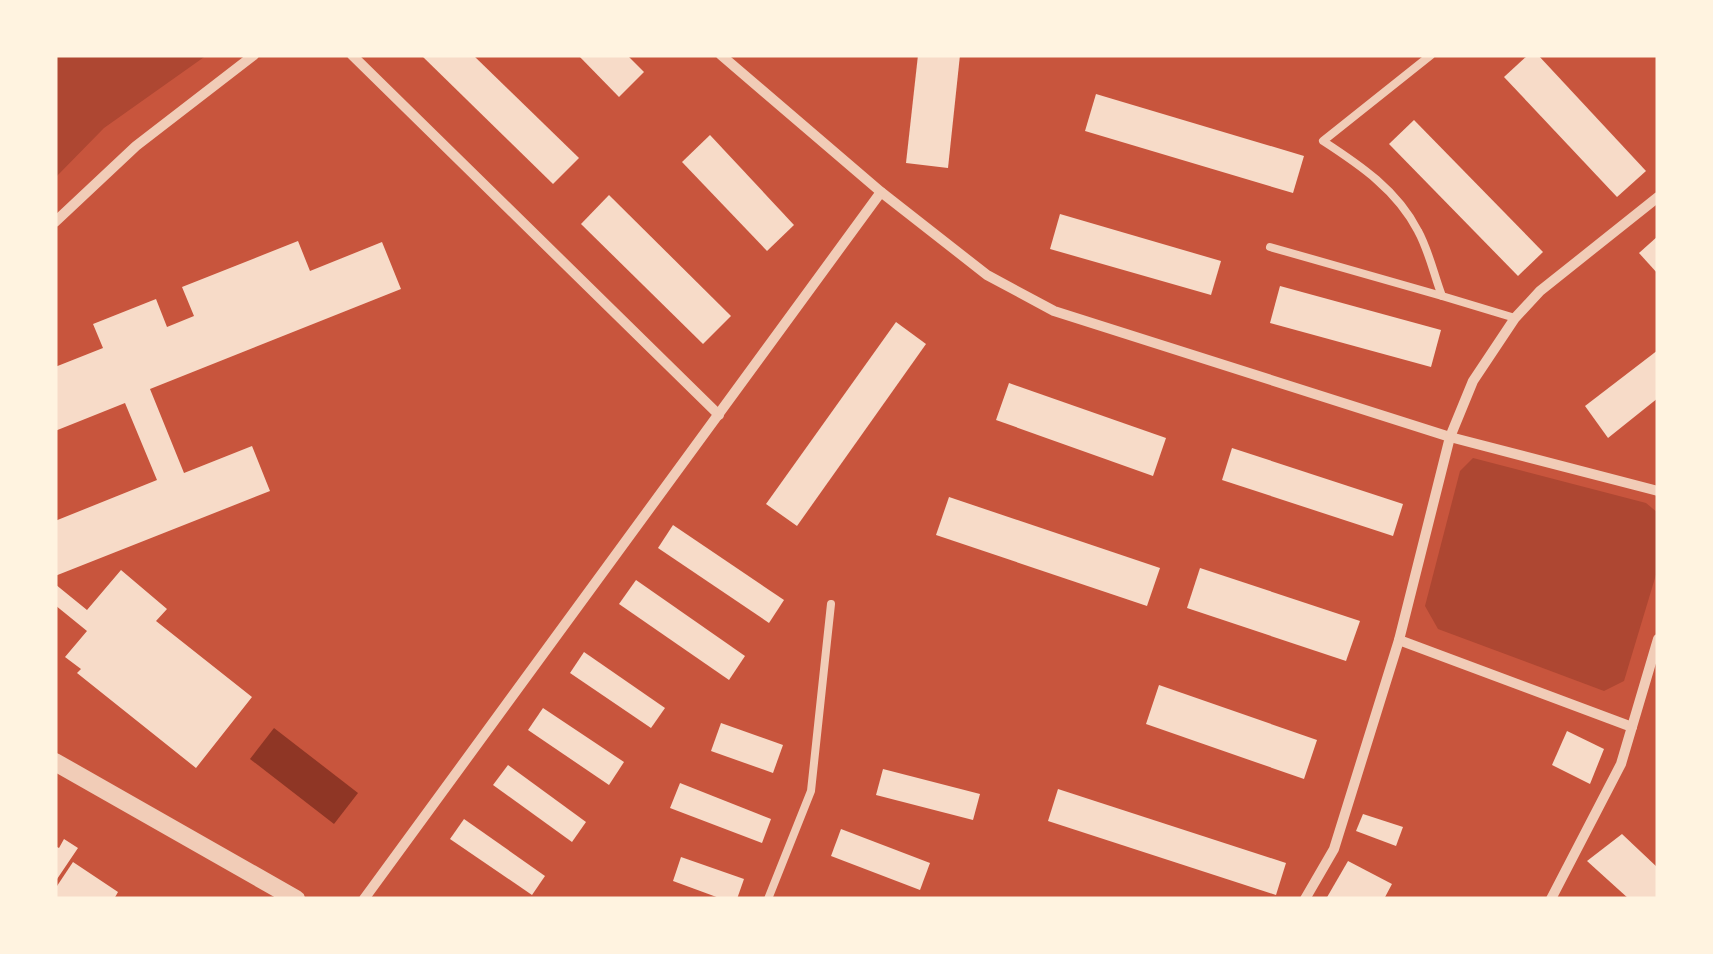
<svg xmlns="http://www.w3.org/2000/svg" width="1713" height="954" viewBox="0 0 1713 954" font-family="Cabin,sans-serif">
<rect width="100%" height="100%" fill="#c8553d"/>
<g fill="#ae4732">
<path d="M55,55H207L104,128L55,178Z"/>
<path d="M1473,458L1646,503L1658,513V568L1624,681L1604,691L1438,629L1425,606L1460,471Z"/>
</g>
<path fill="#8f3625" d="M274,728L358,793L334,824L250,759Z"/>
<g fill="#f7dbc8">
<path d="M421,55H473L579,158L553,184Z"/>
<path d="M578,55H627L644,72L619,97Z"/>
<path d="M918,55H960L948,168L906,163Z"/>
<path d="M1528,55H1538L1646,171L1617,197L1504,77Z"/>
<path d="M1096,94L1304,156L1293,193L1085,131Z"/>
<path d="M1414,120L1543,252L1518,276L1389,144Z"/>
<path d="M710,135L794,225L767,251L682,162Z"/>
<path d="M609,195L731,316L703,344L581,224Z"/>
<path d="M1060,214L1221,261L1211,295L1050,249Z"/>
<path d="M1658,236V274L1639,253Z"/>
<path d="M298,241L310,271L382,242L401,289L150,389L184,473L252,446L270,491L55,576V521L157,480L125,403L55,431V367L103,348L93,324L156,299L167,327L194,316L182,287Z"/>
<path d="M1280,286L1441,330L1431,367L1270,323Z"/>
<path d="M896,322L926,344L797,526L766,504Z"/>
<path d="M1658,350V398L1608,438L1585,406Z"/>
<path d="M1009,383L1166,438L1153,476L996,420Z"/>
<path d="M1232,448L1403,504L1393,536L1222,480Z"/>
<path d="M949,497L1160,568L1147,606L936,535Z"/>
<path d="M673,525L784,600L769,623L658,548Z"/>
<path d="M1200,568L1360,621L1346,661L1187,608Z"/>
<path d="M121,570L167,609L156,621L252,697L196,768L77,673L81,669L65,657L87,631L55,605V584L87,610Z"/>
<path d="M636,580L745,656L729,680L619,604Z"/>
<path d="M584,652L665,708L651,728L570,673Z"/>
<path d="M1159,685L1317,740L1304,779L1146,724Z"/>
<path d="M543,708L624,762L609,785L528,730Z"/>
<path d="M721,723L783,745L773,773L711,751Z"/>
<path d="M1567,731L1604,749L1590,784L1552,765Z"/>
<path d="M508,765L586,822L572,842L493,785Z"/>
<path d="M883,769L980,794L973,820L876,795Z"/>
<path d="M680,783L771,819L762,843L670,808Z"/>
<path d="M1058,789L1286,863L1276,895L1048,821Z"/>
<path d="M1363,814L1403,827L1396,846L1356,831Z"/>
<path d="M464,819L545,876L532,895L450,839Z"/>
<path d="M841,829L930,863L920,890L831,856Z"/>
<path d="M1622,834L1658,868V899H1629L1587,861Z"/>
<path d="M64,839L78,848L55,882V846L59,848Z"/>
<path d="M681,857L744,879L737,899H722L673,881Z"/>
<path d="M1348,861L1392,884L1384,899H1326Z"/>
<path d="M73,862L118,892L114,899L55,897V889Z"/>
</g>
<g fill="none" stroke-linecap="round" stroke-linejoin="round">
<g stroke="#f1ccb7" stroke-width="8">
<path d="M1431,55L1323,141C1360,165 1397,190 1418,231C1429,251 1434,275 1442,296L1515,318"/>
<path d="M1270,247L1442,296"/>
<path d="M768,899L811,791L831,604"/>
</g>
<g stroke="#f1ccb7" stroke-width="10">
<path d="M352,55L719,415"/>
<path d="M721,55L881,192L987,275L1054,311L1450,437L1399,640L1334,849L1305,899"/>
<path d="M1658,197L1540,291L1515,318L1473,381L1450,437L1658,491"/>
<path d="M55,222L136,146L254,55"/>
<path d="M1399,640L1632,727"/>
<path d="M364,899L881,192"/>
<path d="M1551,899L1621,764L1658,639"/>
</g>
<path stroke="#f1ccb7" stroke-width="18" d="M55,762L296,899"/>
</g>
<rect width="1713" height="954" fill="none" stroke="#fff3e0" stroke-width="115"/>
</svg>
